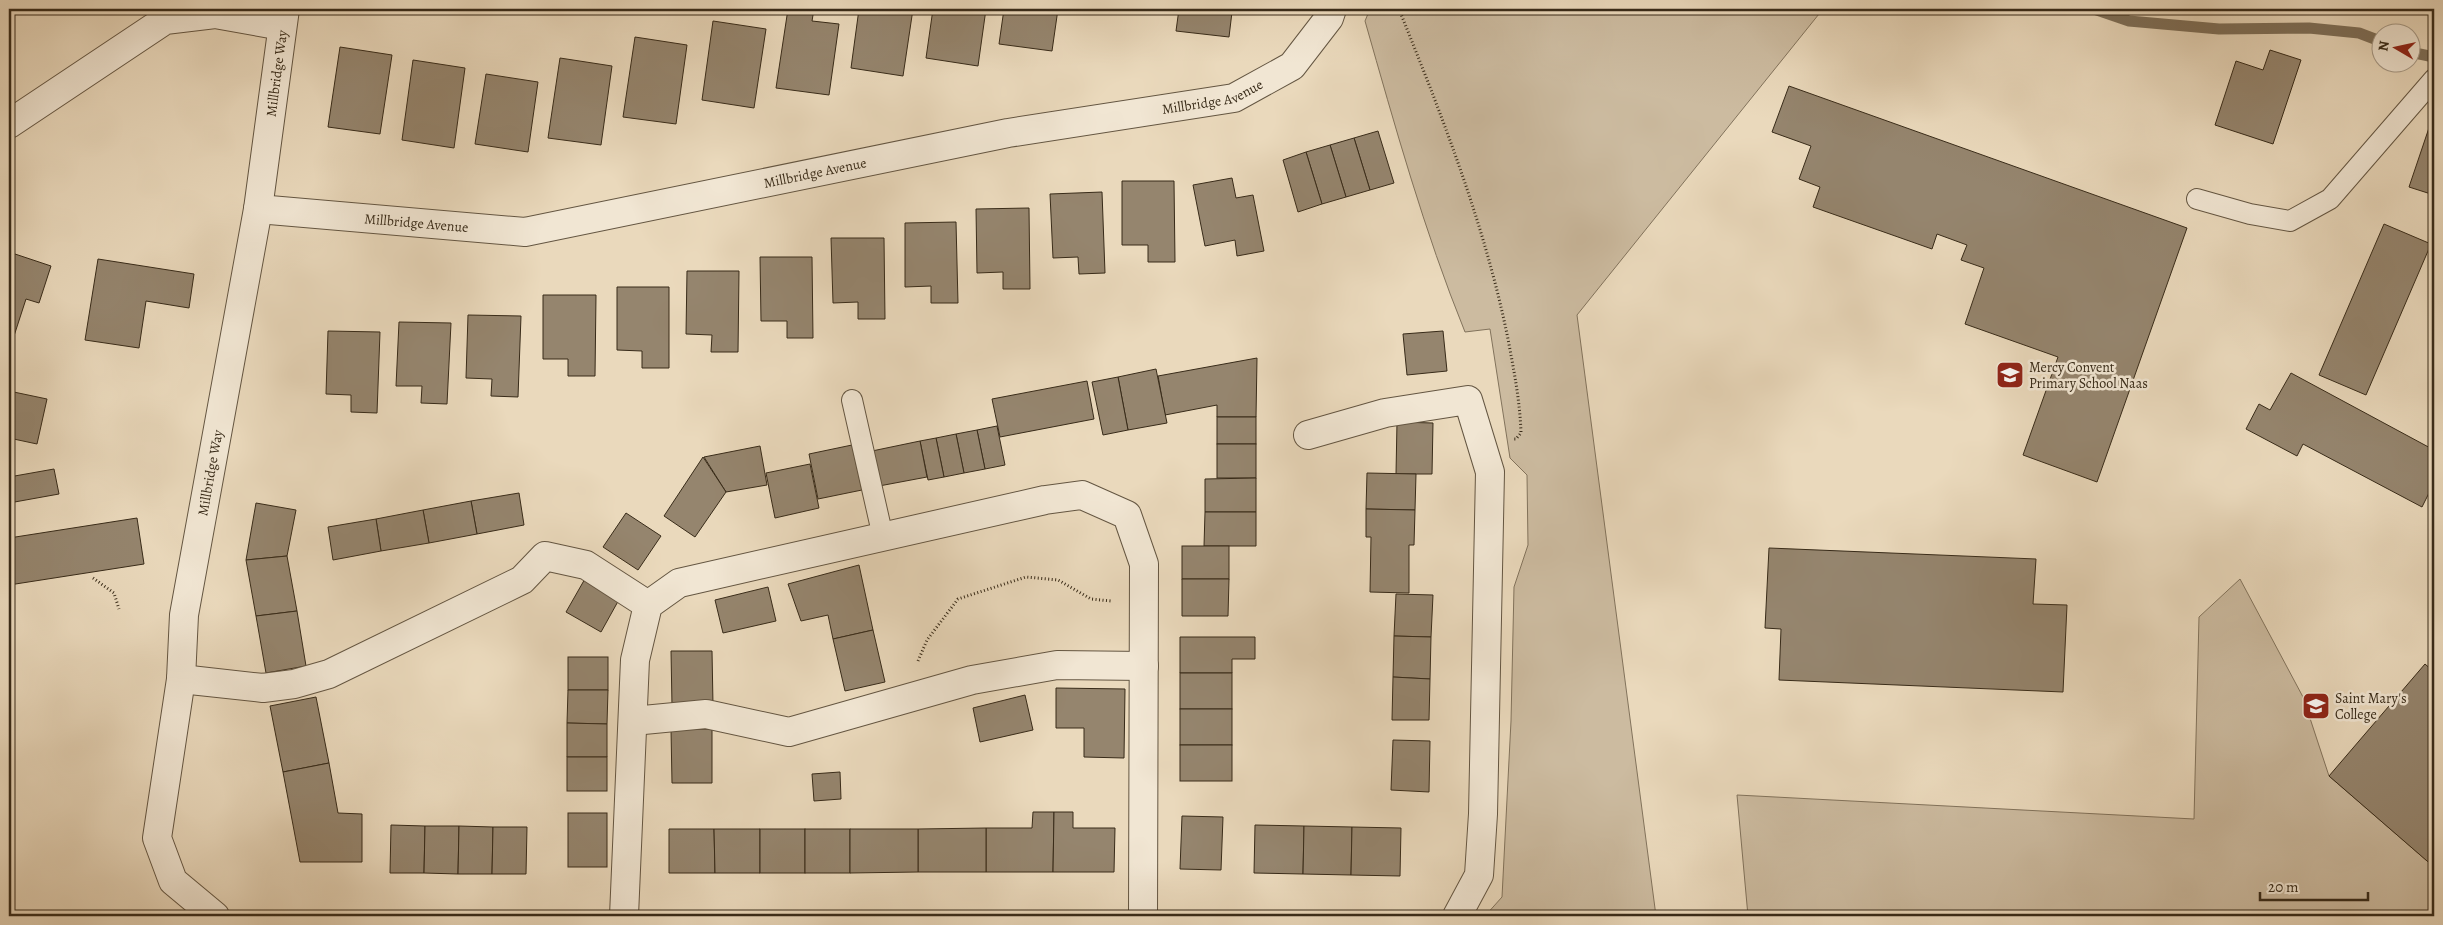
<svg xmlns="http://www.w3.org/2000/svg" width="2443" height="925" viewBox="0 0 2443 925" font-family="Alegreya,serif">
<rect width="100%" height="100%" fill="#ead9bc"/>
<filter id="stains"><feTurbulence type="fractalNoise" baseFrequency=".004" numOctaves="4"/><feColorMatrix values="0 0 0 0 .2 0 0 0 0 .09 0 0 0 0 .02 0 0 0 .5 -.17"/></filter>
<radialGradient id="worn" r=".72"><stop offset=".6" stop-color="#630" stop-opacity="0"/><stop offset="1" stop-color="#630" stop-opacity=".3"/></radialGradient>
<g fill="#ccbba0" stroke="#82735c">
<path d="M1370,9H1823L1577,315L1656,916H1485L1502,897L1511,721L1514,587L1528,545L1527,475L1510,458L1490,329L1465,332C1424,231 1395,126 1365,21Z"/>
<path d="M2240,579L2303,697L2329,776L2434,867V916H1748L1737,795L2194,819L2199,617Z"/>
</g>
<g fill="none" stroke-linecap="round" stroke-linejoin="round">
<g stroke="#7e705a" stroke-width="11">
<path d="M2094,9L2129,21L2219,29L2309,28L2359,33L2380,41"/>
<path d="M2410,52L2434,57"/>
</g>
</g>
<g fill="#95856e" stroke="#382b19">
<path d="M788,9H814L812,21L839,24L829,95L776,88Z"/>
<path d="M859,9H913L903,76L851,68Z"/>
<path d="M933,9H986L978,66L926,58Z"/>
<path d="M1004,9H1058L1052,51L999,44Z"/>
<path d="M1179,9H1205L1232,12L1229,37L1176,31Z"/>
<path d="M1205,9H1233L1232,12Z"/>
<path d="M713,21L766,29L754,108L702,100Z"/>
<path d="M635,37L687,45L676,124L623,117Z"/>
<path d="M340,47L392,55L380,134L328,127Z"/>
<path d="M2270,50L2301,60L2273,144L2215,125L2236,61L2263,70Z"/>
<path d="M560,58L612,66L601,145L548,138Z"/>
<path d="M413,60L465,68L454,148L402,140Z"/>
<path d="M486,74L538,82L528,152L475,144Z"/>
<path d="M1789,86L2187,228L2097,482L2023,455L2058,357L1965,324L1984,268L1961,260L1967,245L1937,234L1932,249L1813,207L1820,187L1799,179L1811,146L1772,132Z"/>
<path d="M2434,113V195L2409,187Z"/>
<path d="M1378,131L1394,183L1370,190L1354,138Z"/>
<path d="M1354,138L1370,190L1346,197L1330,145Z"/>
<path d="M1330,145L1346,197L1322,204L1306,152Z"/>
<path d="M1306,152L1322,204L1298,212L1283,160Z"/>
<path d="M1232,178L1236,198L1253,195L1264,251L1237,256L1235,240L1205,246L1193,185Z"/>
<path d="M1122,181H1174L1175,262H1148V245H1122Z"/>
<path d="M1102,192L1105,273L1079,274L1078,257L1053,258L1050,194Z"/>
<path d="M1029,208L1030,289H1003V272L977,273L976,209Z"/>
<path d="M956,222L958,303H931V286L905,287V223Z"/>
<path d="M2384,224L2431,244L2366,395L2319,375Z"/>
<path d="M831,238H884L885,319H858V302L833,303Z"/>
<path d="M9,252L51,266L39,303L26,299L13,339L9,337Z"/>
<path d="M760,257H812L813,338H787V321H761Z"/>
<path d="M98,259L194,274L189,308L146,301L139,348L85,340Z"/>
<path d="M687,271H739L738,352H711L712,335L686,334Z"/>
<path d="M617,287H669V368H642V351L617,350Z"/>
<path d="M543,295H596L595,376H568V359H543Z"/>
<path d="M468,315L521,316L518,397L491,396L492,379L466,378Z"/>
<path d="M399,322L451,323L447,404L421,403L422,386H396Z"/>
<path d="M328,331L380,332L377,413L351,412V395L326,394Z"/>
<path d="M1443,331L1447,371L1407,375L1403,334Z"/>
<path d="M1257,358L1256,417H1217V405L1165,415L1158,376Z"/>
<path d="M1156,369L1167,423L1128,430L1118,377Z"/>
<path d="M2291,373L2434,450V483L2422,507L2303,444L2297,456L2246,429L2259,404L2270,410Z"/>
<path d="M1118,377L1128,430L1103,435L1092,382Z"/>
<path d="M1087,381L1094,419L1000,437L992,399Z"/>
<path d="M9,391L47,399L37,444L9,438Z"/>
<rect x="1217" y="417" width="39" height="27"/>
<path d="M1397,422L1433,423L1432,474H1396Z"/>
<path d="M997,426L1005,465L985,469L977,430Z"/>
<path d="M977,430L985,469L964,473L956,434Z"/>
<path d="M956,434L964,473L944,477L936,438Z"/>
<path d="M936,438L944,477L928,480L920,441Z"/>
<path d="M920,441L927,477L879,486L872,451Z"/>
<rect x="1217" y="444" width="39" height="34"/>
<path d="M852,445L862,490L818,499L809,454Z"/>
<path d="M760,446L767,485L726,492L704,457Z"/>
<path d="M703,457L726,492L695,537L664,516Z"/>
<path d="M810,464L819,508L775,518L766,473Z"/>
<path d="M54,469L59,494L9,503V477Z"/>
<path d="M1367,473L1416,474L1415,510L1366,509Z"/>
<path d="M1256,478V512H1205V479Z"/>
<path d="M519,493L524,525L477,534L471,501Z"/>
<path d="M471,501L477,534L429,543L423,510Z"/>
<path d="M256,503L296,510L287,556L246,560Z"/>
<path d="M1366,509L1415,510L1414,545H1409V593L1370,592L1371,537H1366Z"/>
<path d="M423,510L429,543L381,551L376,519Z"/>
<path d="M1205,512H1256V546H1204Z"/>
<path d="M626,513L661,536L638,570L603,547Z"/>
<path d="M137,518L144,564L9,585V538Z"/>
<path d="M376,519L381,551L333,560L328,527Z"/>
<rect x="1182" y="546" width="47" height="33"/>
<path d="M1769,548L2036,559L2033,604L2067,605L2063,692L1779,680L1781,629L1765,628Z"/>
<path d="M287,556L297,611L256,616L246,560Z"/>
<path d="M859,565L873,630L833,639L828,615L801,621L788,584Z"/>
<path d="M586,577L621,596L601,632L566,612Z"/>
<path d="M1182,579H1229L1228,616H1182Z"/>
<path d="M768,587L776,621L723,633L715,600Z"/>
<path d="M1396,594L1433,595L1431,637L1394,636Z"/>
<path d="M297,611L306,666L266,673L256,616Z"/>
<path d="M873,630L885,682L845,691L833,639Z"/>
<path d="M1394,636L1431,637L1430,679L1393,677Z"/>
<path d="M1180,637H1255V659H1232V673H1180Z"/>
<path d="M671,651H712L713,705L672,706Z"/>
<rect x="568" y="657" width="40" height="33"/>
<path d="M2425,664L2434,672V867L2329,776Z"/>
<rect x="1180" y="673" width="52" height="36"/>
<path d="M1393,677L1430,679L1429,720H1392Z"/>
<path d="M1056,688L1125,689L1124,758L1084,757V728H1056Z"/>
<path d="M568,690H608L607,724L567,723Z"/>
<path d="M1025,695L1033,730L980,742L973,708Z"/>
<path d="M316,697L329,763L283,772L270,706Z"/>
<rect x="1180" y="709" width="52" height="36"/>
<path d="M567,723L607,724V757H567Z"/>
<path d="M671,729H712V783H672Z"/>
<path d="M1393,740L1430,741L1429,792L1391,790Z"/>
<rect x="1180" y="745" width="52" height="36"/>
<rect x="567" y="757" width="40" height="34"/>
<path d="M329,763L338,813L362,814V862H300L283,772Z"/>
<path d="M840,772L841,799L814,801L812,774Z"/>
<path d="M1033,812H1054L1053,872H986V828H1032Z"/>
<path d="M1054,812H1073V828H1115L1114,872H1053Z"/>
<rect x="568" y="813" width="39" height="54"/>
<path d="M1182,816L1223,817L1221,870L1180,869Z"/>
<path d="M391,825L425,826L424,873H390Z"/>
<path d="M1255,825L1304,826L1303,874L1254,873Z"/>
<path d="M425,826H459L458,874L424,873Z"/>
<path d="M459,826L493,827L492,874H458Z"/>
<path d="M1304,826L1352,827L1351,875L1303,874Z"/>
<path d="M493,827H527L526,874H492Z"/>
<path d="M1352,827L1401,828L1400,876L1351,875Z"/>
<path d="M986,828V872H918V829Z"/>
<path d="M669,829H714L715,873H669Z"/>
<path d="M714,829H760V873H715Z"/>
<rect x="760" y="829" width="45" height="44"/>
<rect x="805" y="829" width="45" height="44"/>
<path d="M850,829H918V872L850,873Z"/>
</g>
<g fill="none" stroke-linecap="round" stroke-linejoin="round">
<defs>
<g id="lane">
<path d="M2197,199L2250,214L2290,221L2330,199L2434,79"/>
<path d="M852,400L883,537"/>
</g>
<g id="street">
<path d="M9,124L165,20L215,14L282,26"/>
<path id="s1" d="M258,209L525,232L1008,133L1234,98L1292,66L1329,18L1332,9"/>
<path d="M1308,435L1385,413L1468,400L1490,472L1483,814L1479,875L1457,916"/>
<path d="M181,679L263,688L294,684L329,674L522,580L545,556L586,565L648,605"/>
<path d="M633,721L706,714L789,732L972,680L1057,665L1144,666"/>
<path id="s2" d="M215,916L173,881L157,838L181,679L184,615L258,209L285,9"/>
<path d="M624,916L635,660L648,605L679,583L1045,500L1082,495L1127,515L1144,564L1143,916"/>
</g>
</defs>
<use href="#lane" stroke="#645642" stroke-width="22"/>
<use href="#street" stroke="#645642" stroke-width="30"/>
<g stroke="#382b19" stroke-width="3" stroke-dasharray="1 2.5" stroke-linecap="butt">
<path d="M1399,9C1442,116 1485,225 1508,339C1514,371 1520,401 1521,433L1516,439H1513"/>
<path d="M93,578L114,593L119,609"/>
<path d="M918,661L927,640L958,599L1026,577L1058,580L1091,599L1111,601"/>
</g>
<use href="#lane" stroke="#f1e6d3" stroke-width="20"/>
<use href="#street" stroke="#f1e6d3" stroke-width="28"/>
</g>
<defs>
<symbol id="school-square" viewBox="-11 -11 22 22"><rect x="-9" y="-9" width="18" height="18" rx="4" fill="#8f2418" stroke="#f1e6d3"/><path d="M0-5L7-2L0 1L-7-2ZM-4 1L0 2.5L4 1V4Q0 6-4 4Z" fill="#fff"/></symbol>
</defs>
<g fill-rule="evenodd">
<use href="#school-square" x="1994" y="359" width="32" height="32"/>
<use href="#school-square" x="2300" y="690" width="32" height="32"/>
</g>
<g text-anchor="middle" stroke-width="5" stroke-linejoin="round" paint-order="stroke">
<g font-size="14" fill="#382b19" stroke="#f1e6d3">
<text dy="5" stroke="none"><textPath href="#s2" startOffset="875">Millbridge Way</textPath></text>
<text dy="5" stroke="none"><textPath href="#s1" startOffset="969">Millbridge Avenue</textPath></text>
<text dy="5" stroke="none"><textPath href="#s1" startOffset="564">Millbridge Avenue</textPath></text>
<text dy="5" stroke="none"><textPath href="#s1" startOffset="159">Millbridge Avenue</textPath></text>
<text dy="5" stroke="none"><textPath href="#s2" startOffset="470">Millbridge Way</textPath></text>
</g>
<g font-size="14" fill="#382b19" stroke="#f1e6d3" text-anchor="start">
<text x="2029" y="372">Mercy Convent<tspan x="2029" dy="16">Primary School Naas</tspan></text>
<text x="2335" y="703">Saint Mary's<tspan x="2335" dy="16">College</tspan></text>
</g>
</g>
<rect width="2443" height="925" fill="none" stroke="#ead9bc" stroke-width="30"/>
<rect x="10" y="10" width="2423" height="905" fill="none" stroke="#382b19" stroke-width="2.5"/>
<rect x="15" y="15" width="2413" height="895" fill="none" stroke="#382b19"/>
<g transform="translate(2396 48) rotate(279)"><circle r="24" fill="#f1e6d3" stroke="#a79b89"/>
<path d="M0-4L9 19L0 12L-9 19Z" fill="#8f2418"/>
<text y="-8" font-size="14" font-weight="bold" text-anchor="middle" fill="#382b19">N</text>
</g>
<path d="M2260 892v8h108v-8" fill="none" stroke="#382b19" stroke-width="2.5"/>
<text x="2268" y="892" font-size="15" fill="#382b19" stroke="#f1e6d3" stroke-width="4" paint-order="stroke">20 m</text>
<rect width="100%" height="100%" filter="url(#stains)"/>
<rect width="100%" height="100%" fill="url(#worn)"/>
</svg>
